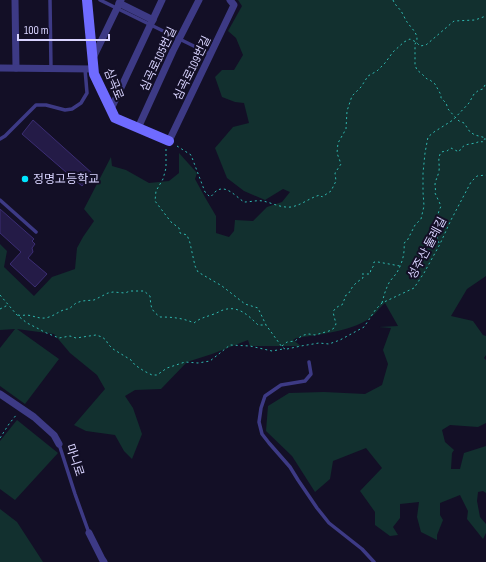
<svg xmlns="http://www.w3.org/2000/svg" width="486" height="562" viewBox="0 0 486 562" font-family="'Sofia Sans Condensed','Noto Sans KR',sans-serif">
<rect width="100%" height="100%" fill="#130f26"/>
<g fill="#12302f">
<path d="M238,0H486V276L467,289L451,316L473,321L483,335L486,336V355L484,358L486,360V423L478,427L450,425L442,430L445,442L454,450L452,453L451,469H460L464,453L486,446V493L483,491L478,492L477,501L480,517L486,524V533L483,539L467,519L468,511L460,495L440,503V515L443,520L437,535V540L421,532L417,517L419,502L400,504V518L393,527L398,535L390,536L375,525V512L360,491L382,468L366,448L333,461L330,479L315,492L292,456L266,431L268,406L289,393L324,392L365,394L382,385L388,364L383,350L391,328L379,327L398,326L385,303C379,308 374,316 367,320C350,331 317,335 296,338L293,340L301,346H250L248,340L212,354L187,362L161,389L135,390L125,396L133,408L142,434L132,459L124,451L115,435L86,431L74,425L105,389L97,375L70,353L54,334L17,329L59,359L25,404L0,386V348L15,329L0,330V244L7,251L4,267L34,296L52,277L75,269L77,248L83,237L94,221L84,209L111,157L112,166L126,170L149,183L169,181L179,173V153L197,173L195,179L206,199L216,216V233L229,237L234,231L235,220L253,221L267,207L282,202L290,192L283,189L265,200L244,191L227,178L215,148L233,127L249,123L244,103L235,102L222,97L215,77L222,70H234L243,55L236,38L228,31L242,6Z"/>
<path d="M17,420L58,453L15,500L0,489V441Z"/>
<path d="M0,509L17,522L43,562H0Z"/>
</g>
<g fill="#241b47" stroke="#3b2d73">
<path d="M33,120L93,174L82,186L22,134Z"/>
<path d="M0,209L34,239L32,241L35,244L32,248L33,252L28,258L47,274L35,287L10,264L21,252L0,233Z"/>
</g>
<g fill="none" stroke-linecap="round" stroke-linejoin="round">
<g stroke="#2fb8b0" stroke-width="1" stroke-dasharray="2 3" stroke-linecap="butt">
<path d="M393,0C395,5 398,7 401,11C403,14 405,19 407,22C412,29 421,36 415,44V65L417,70L422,74L427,79L430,80L435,84L441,95V98L446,103L448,109L455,117L459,121L464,123L470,132L475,135L486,138"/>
<path d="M177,146L191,155L205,192L210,197C212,196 213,194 215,192C225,183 235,196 244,202C250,202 257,200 263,201C272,203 281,208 291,207C302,205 309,198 320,195L322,197L331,191L336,181L335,173L341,164L337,153L338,143L346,129L347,111L352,96L361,87L368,76L377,71L385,63L393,52L404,42L410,39L416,42L420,46L426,45L454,21L475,20L486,16"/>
<path d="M166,149V168L163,179L156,191L155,201L171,222L179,228L180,233L187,235L190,243L195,266L198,272L222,286L245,304L258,308L266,325L282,347L285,349"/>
<path d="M439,243C436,237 437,223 438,216C438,212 440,209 441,206L435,193C436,190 435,187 435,184C436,179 438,176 439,171C440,163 437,160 441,152L447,151L451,148L459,152C464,141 472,146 480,141L482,142L484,141V139H486"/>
<path d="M0,295L17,315L27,323L41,330L44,332L59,338L70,336L76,338L96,335L102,337L106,340L108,344L113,349L131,360L135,365L144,371L152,375H157L167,368L185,362L198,363L210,361L230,345L250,346L272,351L283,349"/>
<path d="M382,303C384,295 386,288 390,281C392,279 394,276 396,274C402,264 405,254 404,243L407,241L415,225L421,219L424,206L423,192V173L425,153L428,137L434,132L453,120L469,103L474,94L479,90L483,89L486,83"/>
<path d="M0,309L8,305"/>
<path d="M18,315C21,316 24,315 27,315C35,316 41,320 49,317C56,315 61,309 69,309L76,303L82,301L94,300L108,293L113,292L125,293L130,291H144L150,296C151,308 151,310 160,317C172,317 183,318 194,323C200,318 206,317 214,314C217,313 220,311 223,310C238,305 248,315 258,325H266"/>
<path d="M282,346L287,342L295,341L300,337L304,335L309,334L315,335L329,331L333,329L336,324L333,312C335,308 338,306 342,305L345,298V296C351,293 350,289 354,285C357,282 360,280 363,278L362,274H370L371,269L373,267L374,262H378L400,266"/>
<path d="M287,349L301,346L319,343L329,344L340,340L364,327L376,309L382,303L414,288L424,273L440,244L451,220L471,182L477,176L486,175"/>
<path d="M0,438L9,424L17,414"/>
</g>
<g stroke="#3d3a85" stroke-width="3.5">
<path d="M50,0L51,68"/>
<path d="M100,0L210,54"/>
<path d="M0,139L5,136L36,105H46L65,110L72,109L81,103L87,93L85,69"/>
<path d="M0,200L36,232"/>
<path d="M309,362L311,374L305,381L281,385L265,396L261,408L259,422L262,434L269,443L290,467L298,480L317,508L329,523L362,549L374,562"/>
<path d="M59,444L75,494L89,533"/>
</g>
<g stroke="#3d3a85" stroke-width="7">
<path d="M15,0L16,68"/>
<path d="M119,3L153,20"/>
<path d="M93,58L121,0"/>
<path d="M0,68L94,69"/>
<path d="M111,109L162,0"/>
<path d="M138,128L173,51L199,0"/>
<path d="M169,141L234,5L230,0"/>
<path d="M0,394L34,417L54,435L59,444"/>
<path d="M89,533L102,559L104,562"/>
</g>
<path stroke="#6f6bff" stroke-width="10" d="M87,0L94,74L115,118L169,141"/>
</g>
<circle fill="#00e5ff" stroke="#130f26" stroke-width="1.5" cx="25" cy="179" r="4"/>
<g text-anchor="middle" stroke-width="4" stroke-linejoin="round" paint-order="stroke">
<g font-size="12" fill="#d9d4ff" stroke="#130f26">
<text transform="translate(158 59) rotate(-65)" y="4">심곡로105번길</text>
<text transform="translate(192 68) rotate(-64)" y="4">심곡로109번길</text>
<text transform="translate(114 84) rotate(68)" y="4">심곡로</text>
<text transform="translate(427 248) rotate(-62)" y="4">성주산 둘레길</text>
<text transform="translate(75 460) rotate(72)" y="4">마니로</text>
</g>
<g font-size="12" fill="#d9d4ff" stroke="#130f26" text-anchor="start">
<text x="33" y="183">정명고등학교</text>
</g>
</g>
<path d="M18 34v6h91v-6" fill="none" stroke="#d9d4ff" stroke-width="2"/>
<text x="24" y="34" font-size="12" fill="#d9d4ff" stroke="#130f26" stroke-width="3" paint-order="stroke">100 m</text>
</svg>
